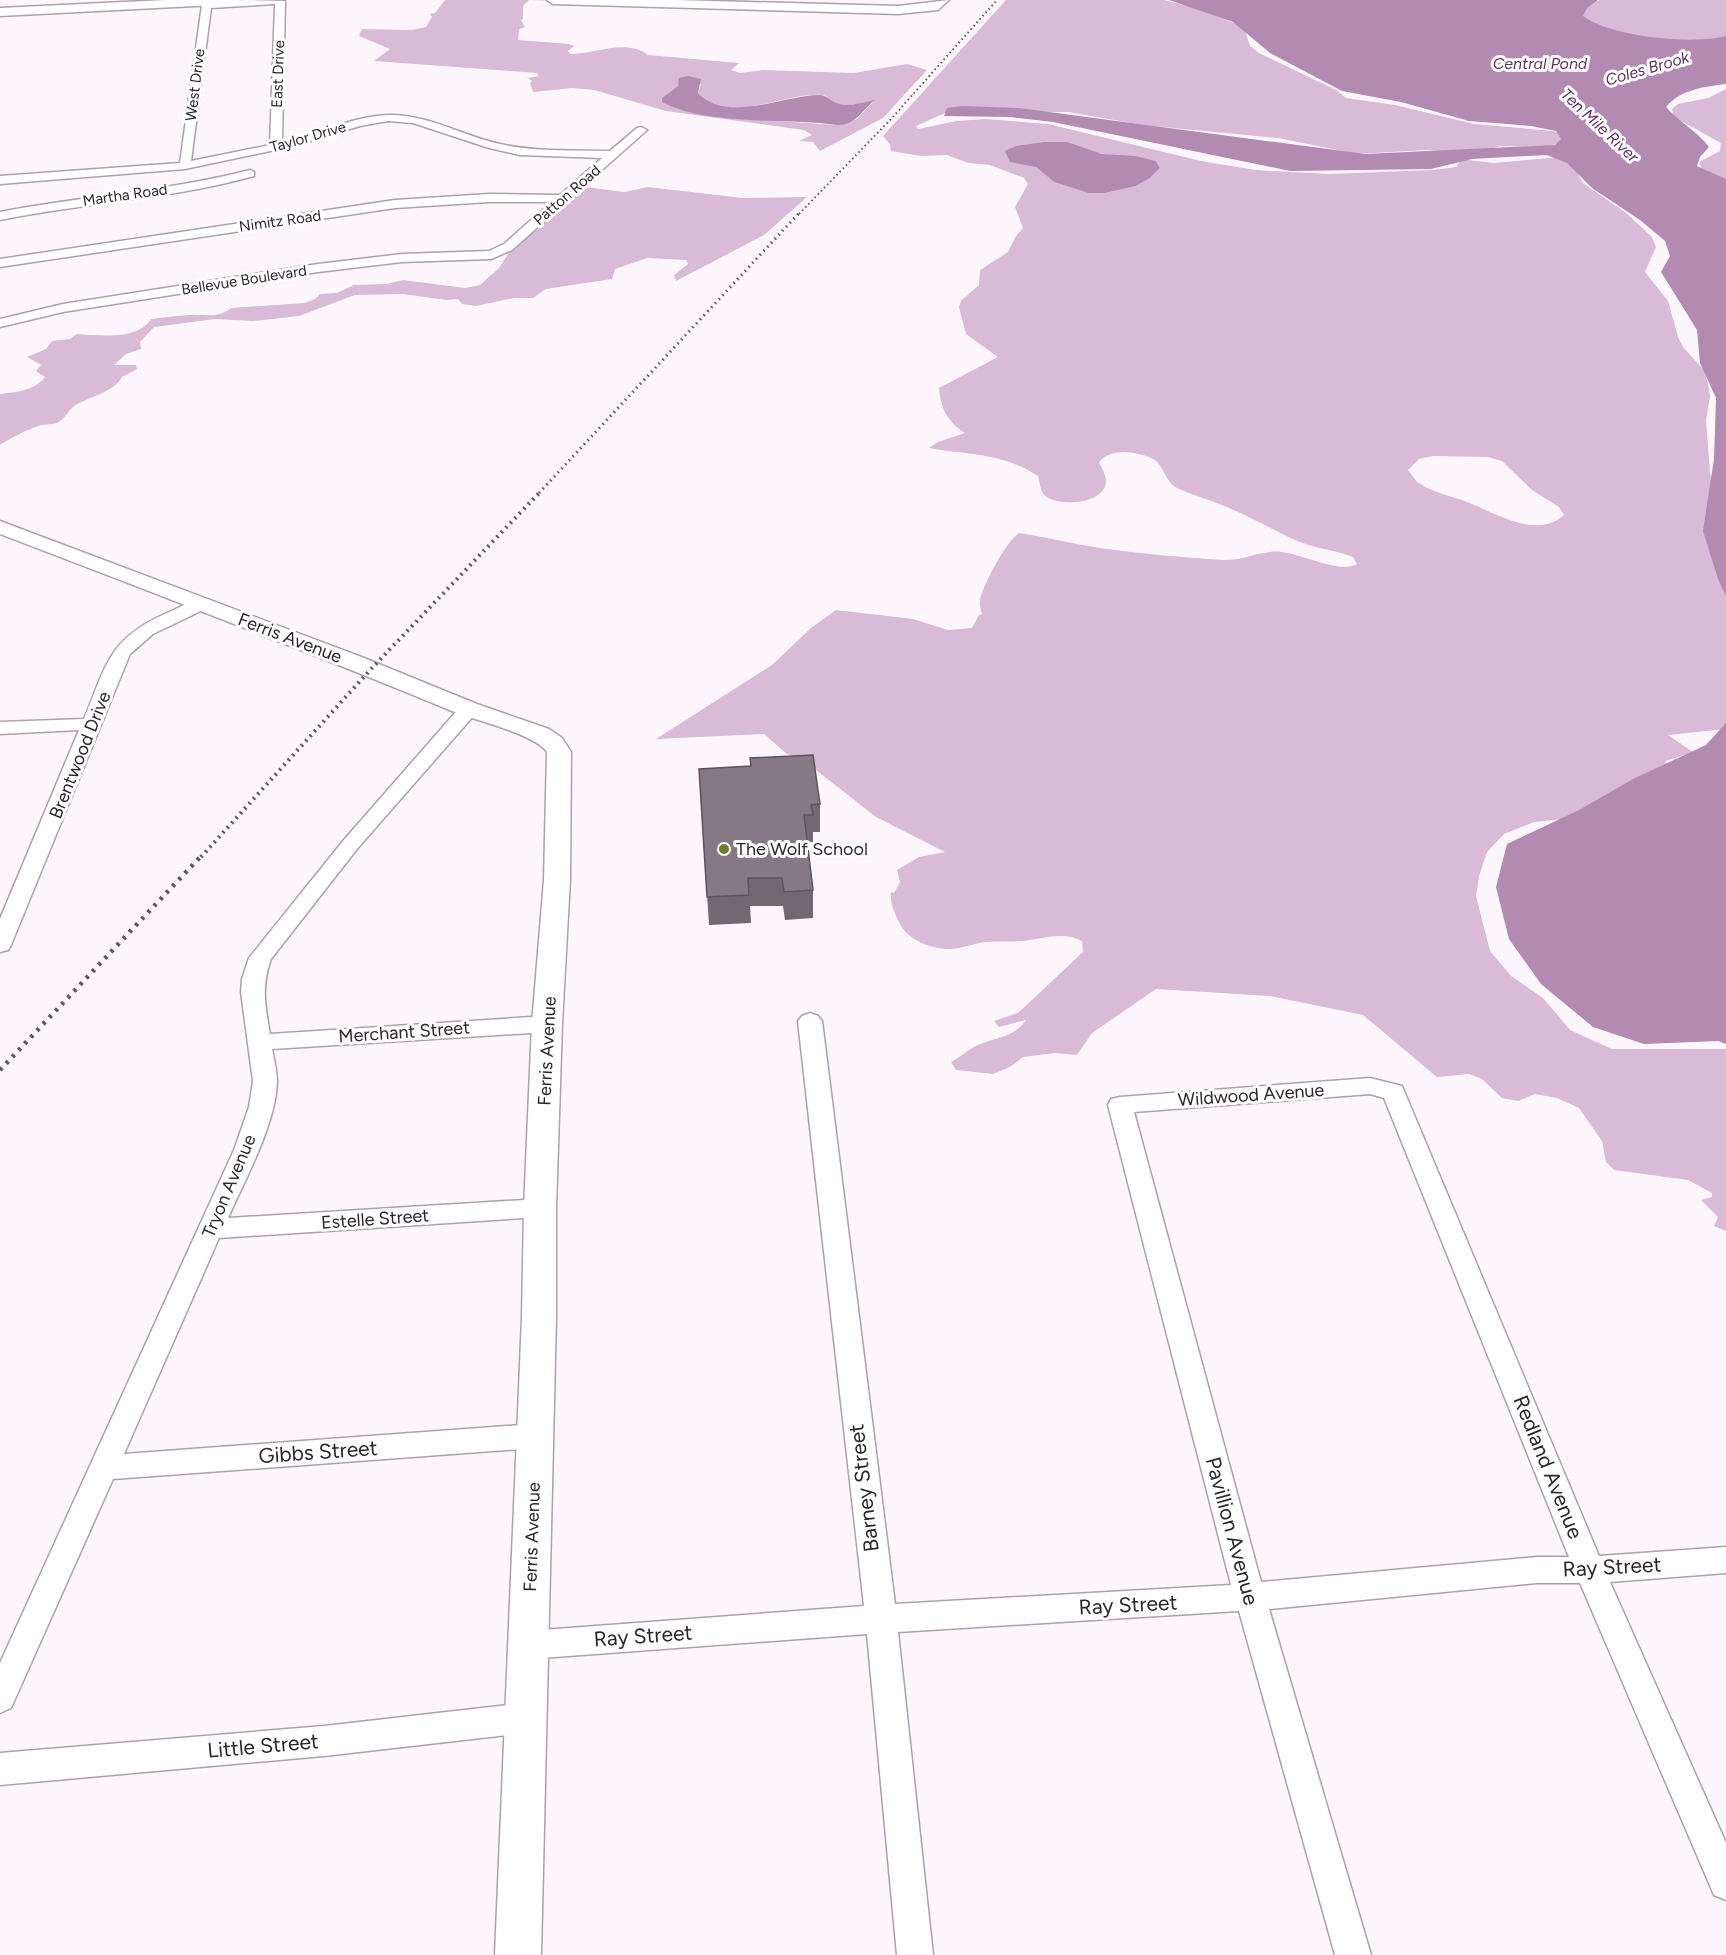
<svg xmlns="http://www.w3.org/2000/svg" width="1726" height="1955" viewBox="0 0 1726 1955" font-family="Figtree,sans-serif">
<rect width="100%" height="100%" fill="#fdf7fd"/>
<g fill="#d9bad7" fill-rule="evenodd">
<path d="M445,0H636L633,3L529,0L523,6V19L521,20L525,27L519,29L518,40L569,44L574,46L568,51L570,54C594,54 627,38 648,55L739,63L731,70L740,73L764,70L854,73L907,64L927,70L883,118L820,151L813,142L799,141L812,135L804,130L666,111L594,90L572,88L533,92L530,83L532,81L528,78L539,76L537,73L374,61L390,49L359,36L362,29L411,30L426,27L432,17L430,14L435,13ZM701,84L698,93C731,126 784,92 821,95C829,95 830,101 836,104C846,108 863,102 874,101L857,119L837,125L718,117L662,98L678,86Z"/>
<path d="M1006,0H1164L1196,8L1239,25L1245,30L1250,46L1259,53L1336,90L1346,98L1395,105L1474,124L1554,131L1562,135L1564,143L1542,147L1501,146L1473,153L1427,150L1357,154L1278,138L1143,125L1068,112H947L916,126L918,129L957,121L985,119L1048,124L1201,161L1256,170L1328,174L1433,170L1457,167L1460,159L1494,163L1560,157L1574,167L1583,183L1626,213L1652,237L1656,247L1645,272L1668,301L1678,337L1683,347L1704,370L1708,384L1710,397L1706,420L1710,473L1726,547V729L1668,735L1693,752L1666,761L1660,781L1574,818L1534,822L1504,834L1487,852L1479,876L1476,896L1490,951L1511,976L1543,998L1570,1030L1612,1049H1726V1231L1714,1226L1718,1217L1701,1200L1712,1197V1193L1688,1180L1614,1170L1606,1162L1602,1141L1579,1108L1557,1098L1535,1094L1518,1101L1502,1098L1482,1079L1469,1074L1437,1077L1363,1015L1270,996L1156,989L1092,1033L1077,1055L1055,1053L1023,1057L1010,1067L993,1074L956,1070L951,1062C960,1057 970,1048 980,1044C998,1037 1014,1037 1026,1020L999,1027L994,1021L1018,1013L1083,952L1082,941C1063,931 1043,939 1023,941C1011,942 998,941 986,942C974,943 962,949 949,949C931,949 907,940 899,922C894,912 890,903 891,892L894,893L900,882L897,870L919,857L945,852L876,817L802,759L787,754L764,734L656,739L772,665L811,628L836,610L913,619L948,630L972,628L979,615L982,614C981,610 979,603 980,599C984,584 1006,541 1019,533C1046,537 1073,544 1100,548C1141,554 1182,557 1223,560C1244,561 1262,549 1282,552C1302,554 1340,574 1357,564L1353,557C1336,550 1317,549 1300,542C1276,532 1253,518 1229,508C1212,500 1194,496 1177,488C1164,481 1164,463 1151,458C1134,451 1112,448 1099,462C1101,467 1106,475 1106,480C1107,504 1061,507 1047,497C1040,493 1040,483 1038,476C1004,453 968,455 929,448L938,442L965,433C947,421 941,409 939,388L998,357L966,334L959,307L961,301L979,285L980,270L1008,252L1016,236L1023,228L1015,207L1028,184L1024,178L990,165L968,163L947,155L921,156L891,151L890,144L883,136ZM1056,142C1072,143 1083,150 1098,153C1117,157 1136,156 1156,161L1160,168L1150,178L1136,186L1105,193H1088L1054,182L1036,167ZM1433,456L1488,457L1502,461L1532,490L1559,507L1564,515C1536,540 1496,513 1467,502C1454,497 1440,494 1427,488L1417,482L1408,470L1419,459Z"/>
<path d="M1600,0H1726V36C1707,48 1655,43 1633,37C1615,32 1598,24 1580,18L1587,5Z"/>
<path d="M1726,89V181L1702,169L1699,162L1720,151L1721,143L1674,117L1672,109L1678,104L1708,98Z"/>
<path d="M579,186L624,192L648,187L743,198L807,197L764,235L676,281L674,275L688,264L686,260L647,258L615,269L612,279L546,289L533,298H514L476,306L462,304L458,299L446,300L403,294L355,295L299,316L253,321L215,319L154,327L140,342L141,349L126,354L114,365H136L137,369L122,377C112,395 82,397 70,410C66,415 63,420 57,423C51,425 44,424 38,426C24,431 13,437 0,445V394C15,392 35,391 45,377L36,371L41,365L27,357L46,349L52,341L70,339L77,334C100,335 137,341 151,319C164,317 177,316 190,315C205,314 218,319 231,308L305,303L315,299L320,294L337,293L354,285L387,284L403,280L465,288L480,285L499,268L514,245Z"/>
</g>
<g fill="#b38ab1">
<path d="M1169,0H1598L1587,8L1583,16C1611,37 1693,45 1726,36V84C1704,87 1681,89 1666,107C1679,122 1697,131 1709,147L1700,157L1697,166L1726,179V596L1718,579L1703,531L1714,459L1716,398L1700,363L1697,330L1661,272L1670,256L1665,241L1640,220L1592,188L1567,163L1547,155L1472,159L1431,169L1290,171L1053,122L1010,117L944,116L947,108L962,106L1019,108L1365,154L1555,145L1561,139L1556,131L1531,126L1469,121L1401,102L1342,91L1270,53L1233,22Z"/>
<path d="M688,76L701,79L698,93C728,124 784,95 819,95C828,95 831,102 839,104C849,107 864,102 875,100C861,111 856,125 837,125C786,118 707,126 662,102V98L678,86L679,78Z"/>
<path d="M1044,142H1067L1102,154L1135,156L1156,161L1160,168L1150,178L1136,186L1105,193H1088L1054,182L1036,167L1010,162L1005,151L1016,146Z"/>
<path d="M1726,723V1044L1718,1041L1644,1044L1593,1027L1541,984L1509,939L1496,887L1507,844L1579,810L1635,778L1706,745Z"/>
</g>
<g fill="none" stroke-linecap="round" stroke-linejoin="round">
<defs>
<g id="minor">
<path d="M247,0L285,1L282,142C317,135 352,116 389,115C427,114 463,136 500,144C535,152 573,150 610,151L637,128L641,127L647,130L512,250L491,259L402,262L318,272L63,312L0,327V319L63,304L318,264L402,254L489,251L504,244L551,202H489L395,208L0,267V259L395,200L489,194L560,195L602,158L520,155L489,148L413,123L388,121L360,126L294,146L185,169L0,184V176L180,163L202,5L207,2ZM275,4L270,145L191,161L211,8Z"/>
<path d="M250,170L254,172V176C172,199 84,203 0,220V212C83,196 168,191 250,170Z"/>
<path d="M201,599L207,600L210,604L207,608L153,634L130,654L11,945L8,950L0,952V919L79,730L0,734V722L84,719C107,664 108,639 167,613C178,608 189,602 201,599Z"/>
<path d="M469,703L476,705L478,709L476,713L357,849L271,959C261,988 265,1005 270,1034L547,1016L555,1019L559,1024L555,1029L547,1032L272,1049C274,1059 277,1071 277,1082C276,1123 245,1180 228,1218L540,1199L549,1201L553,1208L549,1215L540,1217L219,1238L124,1454L535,1424L545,1428L549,1436L545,1444L535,1448L113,1479L11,1708L0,1713V1663L234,1150L249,1107L253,1081L241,992L242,979L249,958L343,841L462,705Z"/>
<path d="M810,1013L818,1016L822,1021L895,1604L1231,1585L1108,1105L1111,1099L1120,1097L1370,1078L1402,1086L1599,1556L1726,1547V1573L1610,1582L1726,1843V1900L1714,1895L1580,1583H1537L1269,1609L1371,1955H1335L1239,1611L898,1632L933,1955H897L867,1634L528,1659L517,1655L512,1645L517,1635L528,1631L864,1606L798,1021L802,1016ZM1370,1094L1384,1098L1569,1557H1537L1261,1582L1134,1112Z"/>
<path d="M526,1703L537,1707L542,1718L537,1729L526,1733L324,1756L0,1785V1753L324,1726Z"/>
</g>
<g id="tertiary">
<path d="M165,0H241L235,4L0,16V8Z"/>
<path d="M547,0H676L898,6L949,0L938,10L898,14L553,4Z"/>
<path d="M0,521L364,658L477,704L549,729L562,738L571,752L570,880L562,1024L556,1208V1317L541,1955H495L522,1317L524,1208L532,1024L544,880L547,752C535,734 474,720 452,711C302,649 151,592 0,534Z"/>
</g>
</defs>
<use href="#minor" stroke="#ae9fad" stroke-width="3"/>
<use href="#tertiary" stroke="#ae9fad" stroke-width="3"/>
<use href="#minor" fill="#fff" fill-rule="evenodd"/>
<use href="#tertiary" fill="#fff" fill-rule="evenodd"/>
<path stroke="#5d565c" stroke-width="2" stroke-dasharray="1.5 3" stroke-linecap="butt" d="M799,214L891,119L997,0"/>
<path stroke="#5d565c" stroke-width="3" stroke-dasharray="1.5 4" stroke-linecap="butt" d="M539,493L800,212"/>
<path stroke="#5d565c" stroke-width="4" stroke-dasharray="2 4.5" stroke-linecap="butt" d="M201,857L371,669L541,491"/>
<path stroke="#5d565c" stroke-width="4.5" stroke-dasharray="3 6" stroke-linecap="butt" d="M0,1070L202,855"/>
</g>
<path fill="#736772" d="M750,758L820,804V832H813V842L807,843L813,890V918L785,920L783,906H750L751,923L709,925L699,769L750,766Z"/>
<path fill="#867885" stroke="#5e545d" stroke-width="1.5" d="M813,755L820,804L811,805L813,815H804L813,890L784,892L782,878H748L749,895L707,897L699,769L751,766L750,758Z"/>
<circle fill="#6f7c29" stroke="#fff" stroke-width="2" cx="724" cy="849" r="6"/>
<g text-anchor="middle" stroke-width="6" stroke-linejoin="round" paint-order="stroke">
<g font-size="15" fill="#2b242a" stroke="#fff">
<text transform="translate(278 74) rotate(-88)" y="5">East Drive</text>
<text transform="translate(195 85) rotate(-83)" y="5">West Drive</text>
<text transform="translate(308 137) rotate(-16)" y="5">Taylor Drive</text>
<text transform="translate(125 195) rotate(-8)" y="5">Martha Road</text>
<text transform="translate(567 195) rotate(-41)" y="5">Patton Road</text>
<text transform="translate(280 221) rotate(-8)" y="5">Nimitz Road</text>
<text transform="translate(244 280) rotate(-9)" y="5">Bellevue Boulevard</text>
</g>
<g font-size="16" font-style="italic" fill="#612e60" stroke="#fff">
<text x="1540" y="69">Central Pond</text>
<text transform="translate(1647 68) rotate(-16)" y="6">Coles Brook</text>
<text transform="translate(1600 125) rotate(43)" y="6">Ten Mile River</text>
</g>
<g font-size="18" fill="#2b242a" stroke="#fff">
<text transform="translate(290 638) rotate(21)" y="6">Ferris Avenue</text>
<text transform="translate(80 755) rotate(-68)" y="6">Brentwood Drive</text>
<text transform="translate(404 1032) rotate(-4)" y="6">Merchant Street</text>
<text transform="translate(547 1051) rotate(-87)" y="6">Ferris Avenue</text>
<text transform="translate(1251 1095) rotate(-4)" y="6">Wildwood Avenue</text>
<text transform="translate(229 1186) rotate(-67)" y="6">Tryon Avenue</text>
<text transform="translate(375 1219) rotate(-4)" y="6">Estelle Street</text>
<text transform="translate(532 1537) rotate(-88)" y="6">Ferris Avenue</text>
</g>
<g font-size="18" fill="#2b242a" stroke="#fff" text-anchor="start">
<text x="736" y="855">The Wolf School</text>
</g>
<g font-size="21" fill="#2b242a" stroke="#fff">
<text transform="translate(318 1452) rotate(-4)" y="7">Gibbs Street</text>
<text transform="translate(1548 1467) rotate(68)" y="7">Redland Avenue</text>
<text transform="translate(864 1488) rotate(-97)" y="7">Barney Street</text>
<text transform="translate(1232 1531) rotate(75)" y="7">Pavillion Avenue</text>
<text transform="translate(1612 1567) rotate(-3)" y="7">Ray Street</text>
<text transform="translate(1128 1605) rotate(-3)" y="7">Ray Street</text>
<text transform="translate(643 1636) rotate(-4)" y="7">Ray Street</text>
<text transform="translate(263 1746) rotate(-5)" y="7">Little Street</text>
</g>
</g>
</svg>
